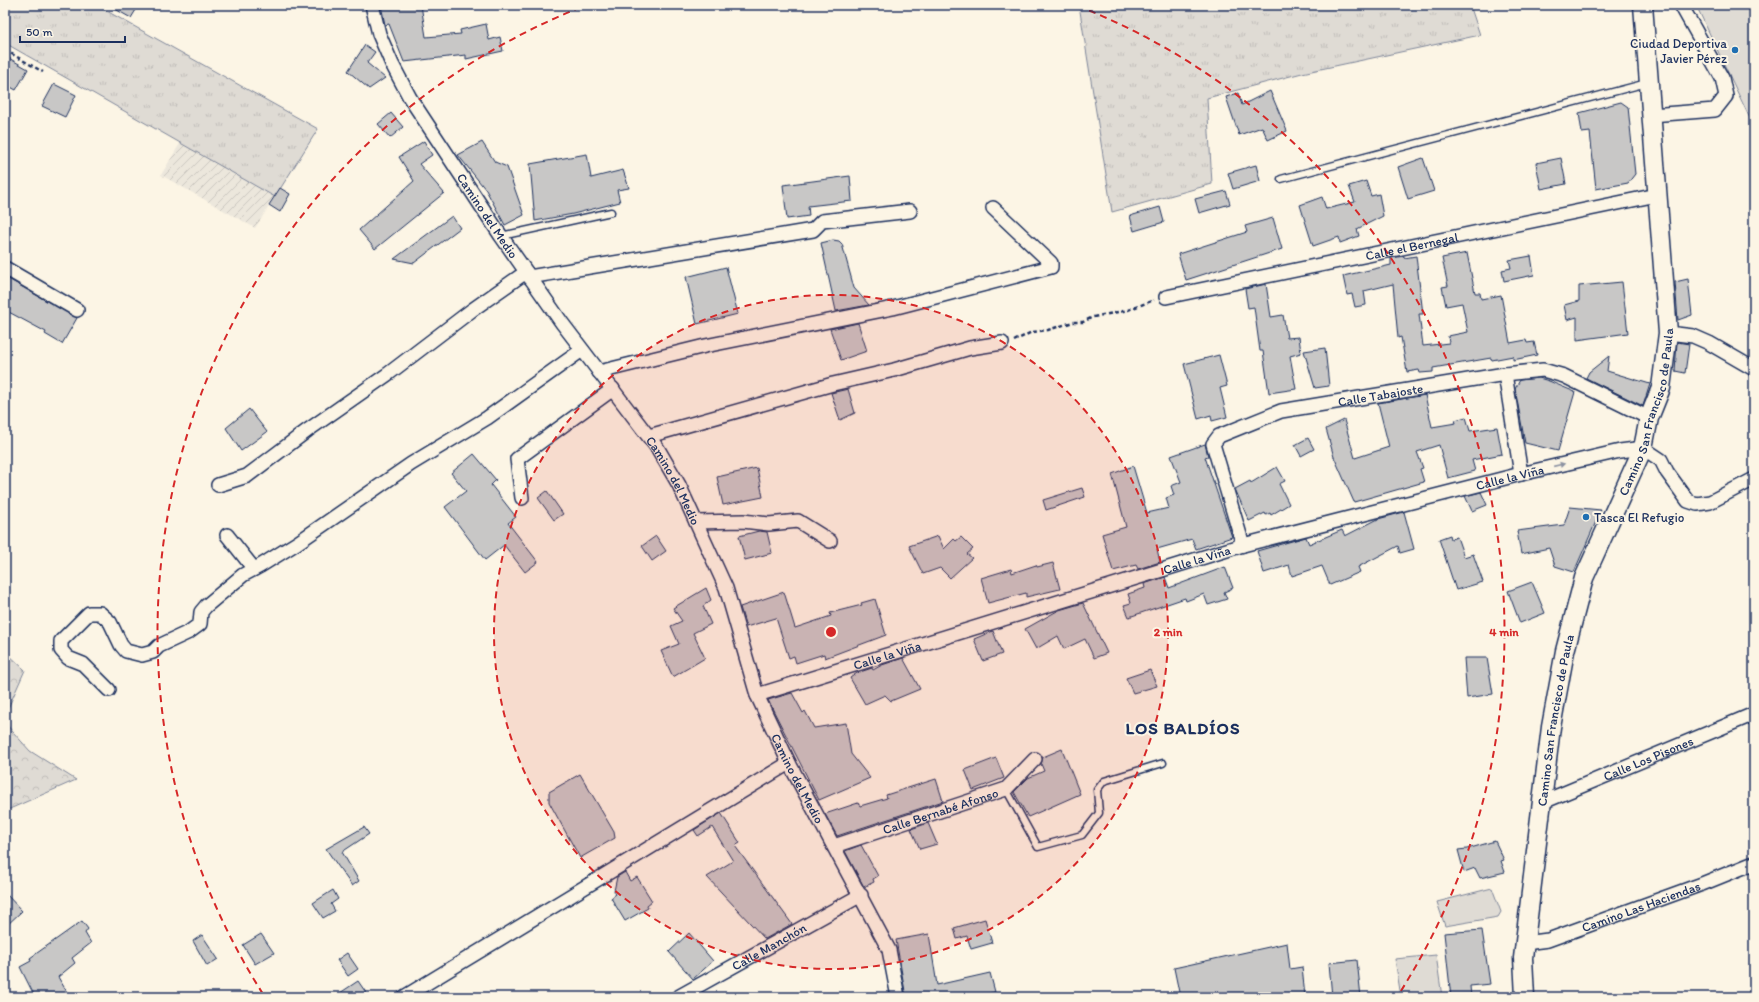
<svg xmlns="http://www.w3.org/2000/svg" width="1759" height="1002" viewBox="0 0 1759 1002" font-family="Itim,sans-serif">
<defs>
<pattern id="industrial-furrows" width="10" height="10" patternUnits="userSpaceOnUse"><rect width="10" height="10" fill="#ece7dc"/><path d="M-1 1l2-2M0 10L10 0M9 11l2-2" fill="none" stroke="#cac6bf"/></pattern>
<pattern id="grass-tufts" width="24" height="20" patternUnits="userSpaceOnUse"><rect width="24" height="20" fill="#dfdbd4"/><path d="M3 7l-1-3M5 7V3M7 7l1-3M15 17l-1-3M17 17v-4M19 17l1-3" fill="none" stroke="#bfbcb8"/></pattern>
<pattern id="forest-crowns" width="20" height="18" patternUnits="userSpaceOnUse"><rect width="20" height="18" fill="#dfdbd4"/><path d="M2 6a3 3 0 1 1 6 0M12 15a3 3 0 1 1 6 0" fill="none" stroke="#bfbcb8"/></pattern>
</defs>
<rect width="100%" height="100%" fill="#fcf5e5"/>
<filter id="ink" filterUnits="userSpaceOnUse"><feTurbulence type="fractalNoise" baseFrequency=".025" numOctaves="2"/><feDisplacementMap in="SourceGraphic" scale="8" xChannelSelector="R" yChannelSelector="G"/><feConvolveMatrix kernelMatrix="1 2 1 2 8 2 1 2 1" color-interpolation-filters="sRGB"/></filter>
<g filter="url(#ink)">
<path fill="url(#industrial-furrows)" d="M181,142L275,197L255,228L161,175Z"/>
<g fill="url(#grass-tufts)" stroke="#7d8599">
<path d="M5,5H96L318,129L275,197L5,43Z"/>
<path d="M1079,5H1470L1480,35L1302,73L1207,98L1212,184L1112,212Z"/>
</g>
<g fill="url(#forest-crowns)" stroke="#7d8599">
<path d="M5,651L25,670L5,715Z"/>
<path d="M5,723L30,751L76,780L5,811Z"/>
</g>
<g fill="#dfdbd4" stroke="#7d8599">
<path d="M1696,5H1754V127Z"/>
<path d="M1492,888L1501,912L1498,917L1445,926L1437,902Z"/>
<path d="M1436,955L1442,997H1401L1395,959Z"/>
</g>
<g fill="#c8c7c6" stroke="#1b2f5e">
<path d="M108,5H139L131,18Z"/>
<path d="M381,5H421L426,37L461,34L460,30L486,24L489,40L500,37L503,51L466,59V55L404,62L389,24L385,25Z"/>
<path d="M365,45L375,52L367,63L385,78L369,89L348,71Z"/>
<path d="M5,56L28,69L16,90L5,84Z"/>
<path d="M54,84L76,95L65,117L42,106Z"/>
<path d="M1270,91L1287,131L1268,140L1262,127L1239,135L1226,97L1238,93L1242,105Z"/>
<path d="M1621,102L1628,107L1635,174L1628,183L1596,189L1590,132L1582,133L1579,113Z"/>
<path d="M391,113L403,127L390,138L378,124Z"/>
<path d="M424,141L432,155L419,164L444,193L375,249L359,230L414,181L399,157Z"/>
<path d="M482,142L495,162L507,167L524,215L505,225L486,190L458,155Z"/>
<path d="M587,154L591,178L623,170L629,188L617,190L620,202L573,214L535,221L530,164Z"/>
<path d="M1423,158L1434,191L1408,199L1398,167Z"/>
<path d="M1561,158L1566,184L1541,189L1536,163Z"/>
<path d="M1256,165L1260,181L1233,189L1228,173Z"/>
<path d="M850,176L852,201L808,206L809,216L787,219L783,185Z"/>
<path d="M1366,181L1371,196L1379,194L1383,216L1357,229L1359,236L1340,243L1339,237L1313,246L1300,205L1322,197L1326,209L1355,202L1349,186Z"/>
<path d="M280,188L290,194L280,212L269,205Z"/>
<path d="M1226,191L1230,204L1199,213L1195,199Z"/>
<path d="M1160,207L1164,222L1134,231L1130,216Z"/>
<path d="M452,216L460,228L414,263L394,259Z"/>
<path d="M1273,218L1282,249L1186,280L1178,254L1247,232L1245,226Z"/>
<path d="M833,240L839,241L842,244L854,288L869,305L836,311L821,243Z"/>
<path d="M1467,253L1475,293H1480L1481,299L1501,295L1510,343L1526,340L1527,343L1534,342L1537,355L1513,360V356L1492,360L1491,358L1433,368V372L1420,373L1419,370L1407,372L1401,337L1398,338L1393,284L1364,291L1366,305L1355,307L1352,294L1347,295L1343,276L1391,265V258L1404,256V258L1416,256L1423,314H1419L1423,346L1449,343L1448,336L1468,332L1462,303L1446,306L1442,287L1448,286L1442,258Z"/>
<path d="M1531,256L1534,275L1504,281L1502,270L1511,268L1509,260Z"/>
<path d="M726,267L738,314L697,324L686,277Z"/>
<path d="M5,277L77,318L62,344L45,334L46,332L5,310Z"/>
<path d="M1688,279L1692,315L1678,320L1675,282Z"/>
<path d="M1622,282L1628,333L1577,340V317L1567,320L1564,305L1579,301V286Z"/>
<path d="M1266,284L1271,317L1283,315L1287,338L1299,337L1301,353L1290,356L1296,389L1269,393L1263,351H1260L1254,307L1248,308L1245,289Z"/>
<path d="M858,323L867,351L841,360L830,329Z"/>
<path d="M1677,342L1689,344L1685,373L1675,371Z"/>
<path d="M1325,348L1329,386L1315,388L1304,351Z"/>
<path d="M1219,355L1227,386L1220,388L1227,417L1212,421L1211,415L1198,419L1184,364Z"/>
<path d="M1609,356L1607,371L1650,384L1643,406L1586,378L1589,372Z"/>
<path d="M1539,378L1549,381L1575,392L1558,451L1525,443L1515,389L1520,380Z"/>
<path d="M848,389L855,413L840,420L831,393Z"/>
<path d="M1425,395L1432,427L1456,423L1455,420L1466,417L1470,431L1497,427L1502,454L1472,460L1475,471L1448,478L1439,445L1417,452L1423,468L1420,469L1424,482L1354,502L1334,457L1326,429L1344,420L1355,458L1389,447L1378,403Z"/>
<path d="M249,409L267,432L241,451L226,428Z"/>
<path d="M1308,438L1314,449L1301,456L1295,445Z"/>
<path d="M1205,444L1208,456L1205,457L1232,537L1196,549L1192,539L1157,549L1160,562L1138,569L1136,565L1113,571L1102,534L1126,527L1112,474L1133,466L1147,513L1169,508L1166,498L1174,495L1171,486L1181,482L1171,456Z"/>
<path d="M474,454L496,480L491,485L516,517L508,523L538,562L525,572L504,545L485,560L445,507L466,491L451,473Z"/>
<path d="M1277,467L1285,481L1279,484L1289,504L1271,515L1270,513L1266,515L1265,513L1249,521L1235,489L1250,481L1251,483Z"/>
<path d="M757,468L763,497L723,505L717,477Z"/>
<path d="M1082,488L1085,497L1046,510L1043,500Z"/>
<path d="M547,491L563,514L554,520L538,498Z"/>
<path d="M1481,492L1487,505L1472,511L1465,496Z"/>
<path d="M1570,507L1601,510L1574,572L1555,566L1549,548L1521,554L1517,531L1564,525Z"/>
<path d="M1404,512L1414,549L1400,553L1398,546L1358,567L1360,572L1330,585L1322,566L1292,576L1289,565L1264,573L1257,551L1306,537L1309,544L1342,530L1345,536L1378,519Z"/>
<path d="M759,531L767,532L772,553L745,560L739,536Z"/>
<path d="M1450,535L1451,539L1457,537L1464,557L1473,554L1483,582L1456,590L1439,539Z"/>
<path d="M656,536L666,551L652,561L642,546Z"/>
<path d="M938,536L944,549L954,539L956,541L961,537L973,549L967,554L972,558L950,578L940,568L923,574L909,546Z"/>
<path d="M1053,563L1060,589L1026,597V593L988,603L981,578L1011,569L1012,573L1036,565L1037,567Z"/>
<path d="M1225,567L1233,588L1224,592L1227,599L1208,605L1204,594L1186,601L1185,598L1129,617L1124,605L1131,603L1128,594L1145,588L1144,584L1165,577L1169,588Z"/>
<path d="M1532,582L1545,613L1520,623L1508,591Z"/>
<path d="M706,588L711,600L703,606L711,624L693,633L705,658L673,677L661,651L679,644L671,626L682,621L673,608Z"/>
<path d="M784,592L795,628L831,616L830,613L862,605L861,603L875,599L886,635L825,658L824,654L796,663L794,656L789,658L776,618L746,627L740,607Z"/>
<path d="M1083,603L1107,653L1094,658L1085,639L1064,649L1058,636L1036,649L1025,629L1059,610Z"/>
<path d="M993,631L1002,654L983,661L974,639Z"/>
<path d="M903,658L920,689L891,701L885,695L865,704L850,678L857,673L872,668L873,670L882,665Z"/>
<path d="M1464,658H1487L1493,694L1467,698Z"/>
<path d="M1150,670L1157,686L1133,693L1126,678Z"/>
<path d="M792,693L803,713L805,711L814,728L846,723L851,754L870,778L819,800L768,700Z"/>
<path d="M1062,749L1080,794L1028,817L1014,792L1028,778L1044,771L1041,764L1043,757Z"/>
<path d="M996,758L1004,778L973,790L965,770Z"/>
<path d="M580,774L614,832L615,838L580,858L549,802V792Z"/>
<path d="M936,779L943,801L837,836L825,814L858,803L860,806L887,798L886,795Z"/>
<path d="M721,813L740,843L735,846L792,924L765,939L707,877L733,861L712,827L698,836L694,830Z"/>
<path d="M928,823L937,844L920,849L911,829Z"/>
<path d="M364,827L369,834L342,852L359,881L352,886L326,849Z"/>
<path d="M1495,841L1504,860L1501,861L1505,872L1480,878L1475,868L1464,872L1458,850L1467,849Z"/>
<path d="M861,845L878,876L873,879L874,882L864,887L845,851Z"/>
<path d="M625,872L630,881L637,877L652,901L647,905L648,908L625,921L611,898L616,894L614,891L617,877Z"/>
<path d="M333,890L338,899L331,904L335,911L323,918L313,903Z"/>
<path d="M5,893L22,911L5,927Z"/>
<path d="M985,919L992,943L971,949L967,936L957,939L954,928Z"/>
<path d="M82,921L88,929L85,933L91,943L72,958L75,963L58,977L70,997H35L20,967L31,961L30,958Z"/>
<path d="M1482,930L1490,984L1470,986L1471,997H1451L1444,933Z"/>
<path d="M689,933L713,961L693,979L669,952Z"/>
<path d="M261,934L274,953L255,964L243,945Z"/>
<path d="M929,934L937,985L990,973L995,992L975,997H920V995L906,997L896,940Z"/>
<path d="M202,935L218,959L207,966L193,941Z"/>
<path d="M1287,943L1290,969L1302,967L1305,997H1180L1174,968Z"/>
<path d="M347,953L358,969L348,976L337,960Z"/>
<path d="M1357,960L1361,997H1332L1329,963Z"/>
<path d="M358,981L369,997H334Z"/>
</g>
<g fill="none" stroke-linecap="round" stroke-linejoin="round">
<defs>
<g id="service">
<path d="M1281,179L1647,83"/>
<path d="M501,236L611,212"/>
<path d="M1006,789L1038,847L1082,835L1099,813L1097,790L1104,781L1163,763"/>
</g>
<g id="minor">
<path id="s1" d="M372,5L379,34L392,64L410,98L501,236L562,323L658,449L679,485L726,588L757,695L789,763L889,950L898,997"/>
<path d="M1651,115L1715,110L1726,96L1722,78L1681,5"/>
<path d="M5,268L77,310"/>
<path d="M529,277L813,230L822,221L910,211"/>
<path id="s2" d="M1166,297L1657,195"/>
<path d="M1668,333L1693,336L1709,343L1754,369"/>
<path d="M599,372L705,346L893,308L1051,267V263L993,208"/>
<path d="M1505,374L1521,474"/>
<path d="M649,436L833,384L894,370L970,348L1002,343"/>
<path d="M218,485L247,476L308,430L388,374L472,310L526,272"/>
<path d="M522,498L517,459L613,389"/>
<path d="M696,522L743,521L769,524L798,521L830,541"/>
<path d="M227,535L254,569"/>
<path id="s3" d="M1243,545L1213,444L1219,436L1281,411L1505,374L1543,370L1564,376L1649,418"/>
<path d="M109,690L83,664L68,658L61,650V641L89,613H100L110,622L121,645L126,651L142,655L153,652L159,646L189,632L200,624L201,612L206,606L243,575L260,566L297,543L411,464L487,418L582,350"/>
<path id="s4" d="M757,695L1243,545L1521,474L1620,451L1643,448L1661,460L1667,472L1688,501L1697,504L1710,502L1754,479"/>
<path id="s5" d="M1543,802L1754,714"/>
<path id="s6" d="M834,846L1006,789L1035,759"/>
<path id="s7" d="M1525,943L1548,940L1702,884L1754,863"/>
<path d="M404,997L789,763"/>
<path id="s8" d="M678,997L861,895"/>
</g>
<g id="secondary">
<path id="s9" d="M1525,997L1523,958L1551,727L1565,651L1584,578L1643,448L1649,418L1661,388L1668,333L1643,5"/>
</g>
</defs>
<use href="#service" stroke="#1b2f5e" stroke-width="9"/>
<use href="#minor" stroke="#1b2f5e" stroke-width="16"/>
<use href="#secondary" stroke="#1b2f5e" stroke-width="21"/>
<g stroke="#1b2f5e" stroke-width="2.5" stroke-dasharray="4 3" stroke-linecap="butt">
<path d="M5,50L43,72"/>
<path d="M1014,341L1032,332L1048,330L1073,322H1083L1093,317L1128,310L1154,300"/>
</g>
<use href="#service" stroke="#fcf5e5" stroke-width="6"/>
<use href="#minor" stroke="#fcf5e5" stroke-width="13"/>
<use href="#secondary" stroke="#fcf5e5" stroke-width="18"/>
</g>
<defs><path id="oneway-solid" d="M-6-.8H1V-3.2L6.5 0L1 3.2V.8H-6Z"/></defs>
<use fill="#8c92a2" href="#oneway-solid" transform="translate(1559 465) rotate(-13)"/>
</g>
<circle cx="831" cy="632" r="337" fill="#d62828" fill-opacity=".12"/>
<g fill="none" stroke="#d62828" stroke-width="2" stroke-dasharray="7 5">
<circle cx="831" cy="632" r="337"/>
<path d="M263 994A673 673 0 0 1 584 6M1078 6A673 673 0 0 1 1399 994"/>
</g>
<g fill="#1f6fb2" stroke="#fcf5e5" stroke-width="1.5">
<circle cx="1735" cy="50" r="4"/>
<circle cx="1586" cy="517" r="4"/>
</g>
<g text-anchor="middle" stroke-width="4" stroke-linejoin="round" paint-order="stroke">
<g font-size="13" fill="#1b2f5e" stroke="#fcf5e5" text-anchor="end">
<text x="1727" y="48">Ciudad Deportiva<tspan x="1727" dy="15">Javier Pérez</tspan></text>
<text x="1594" y="522" text-anchor="start">Tasca El Refugio</text>
</g>
<g font-size="13" fill="#1b2f5e" stroke="#fcf5e5">
<text dy="5" stroke="none"><textPath href="#s1" startOffset="242">Camino del Medio</textPath></text>
<text dy="5" stroke="none"><textPath href="#s2" startOffset="251">Calle el Bernegal</textPath></text>
<text dy="5" stroke="none"><textPath href="#s3" startOffset="283">Calle Tabajoste</textPath></text>
<text dy="5" stroke="none"><textPath href="#s9" startOffset="603">Camino San Francisco de Paula</textPath></text>
<text dy="5" stroke="none"><textPath href="#s4" startOffset="784">Calle la Viña</textPath></text>
<text dy="5" stroke="none"><textPath href="#s1" startOffset="566">Camino del Medio</textPath></text>
<text dy="5" stroke="none"><textPath href="#s4" startOffset="460">Calle la Viña</textPath></text>
<text dy="5" stroke="none"><textPath href="#s4" startOffset="136">Calle la Viña</textPath></text>
<text dy="5" stroke="none"><textPath href="#s9" startOffset="279">Camino San Francisco de Paula</textPath></text>
<text dy="5" stroke="none"><textPath href="#s5" startOffset="114">Calle Los Pisones</textPath></text>
<text dy="5" stroke="none"><textPath href="#s1" startOffset="890">Camino del Medio</textPath></text>
<text dy="5" stroke="none"><textPath href="#s6" startOffset="112">Calle Bernabé Afonso</textPath></text>
<text dy="5" stroke="none"><textPath href="#s7" startOffset="122">Camino Las Haciendas</textPath></text>
<text dy="5" stroke="none"><textPath href="#s8" startOffset="104">Calle Manchón</textPath></text>
</g>
<g font-size="17" font-weight="bold" letter-spacing="1" fill="#1b2f5e" stroke="#fcf5e5">
<text x="1183" y="734">LOS BALDÍOS</text>
</g>
</g>
<circle cx="831" cy="632" r="6" fill="#d62828" stroke="#fcf5e5" stroke-width="2"/>
<g font-size="12" text-anchor="middle" font-weight="bold" fill="#d62828" stroke="#fcf5e5" stroke-width="4" stroke-linejoin="round" paint-order="stroke">
<text x="1168" y="636">2 min</text>
<text x="1504" y="636">4 min</text>
</g>
<rect width="1759" height="1002" fill="none" stroke="#fcf5e5" stroke-width="20"/>
<rect x="10" y="10" width="1739" height="982" fill="none" stroke="#1b2f5e" stroke-width="1.5" filter="url(#ink)"/>
<path d="M20 36v6h105v-6" fill="none" stroke="#1b2f5e" stroke-width="2"/>
<text x="26" y="36" font-size="12" fill="#1b2f5e" stroke="#fcf5e5" stroke-width="3" paint-order="stroke">50 m</text>
</svg>
